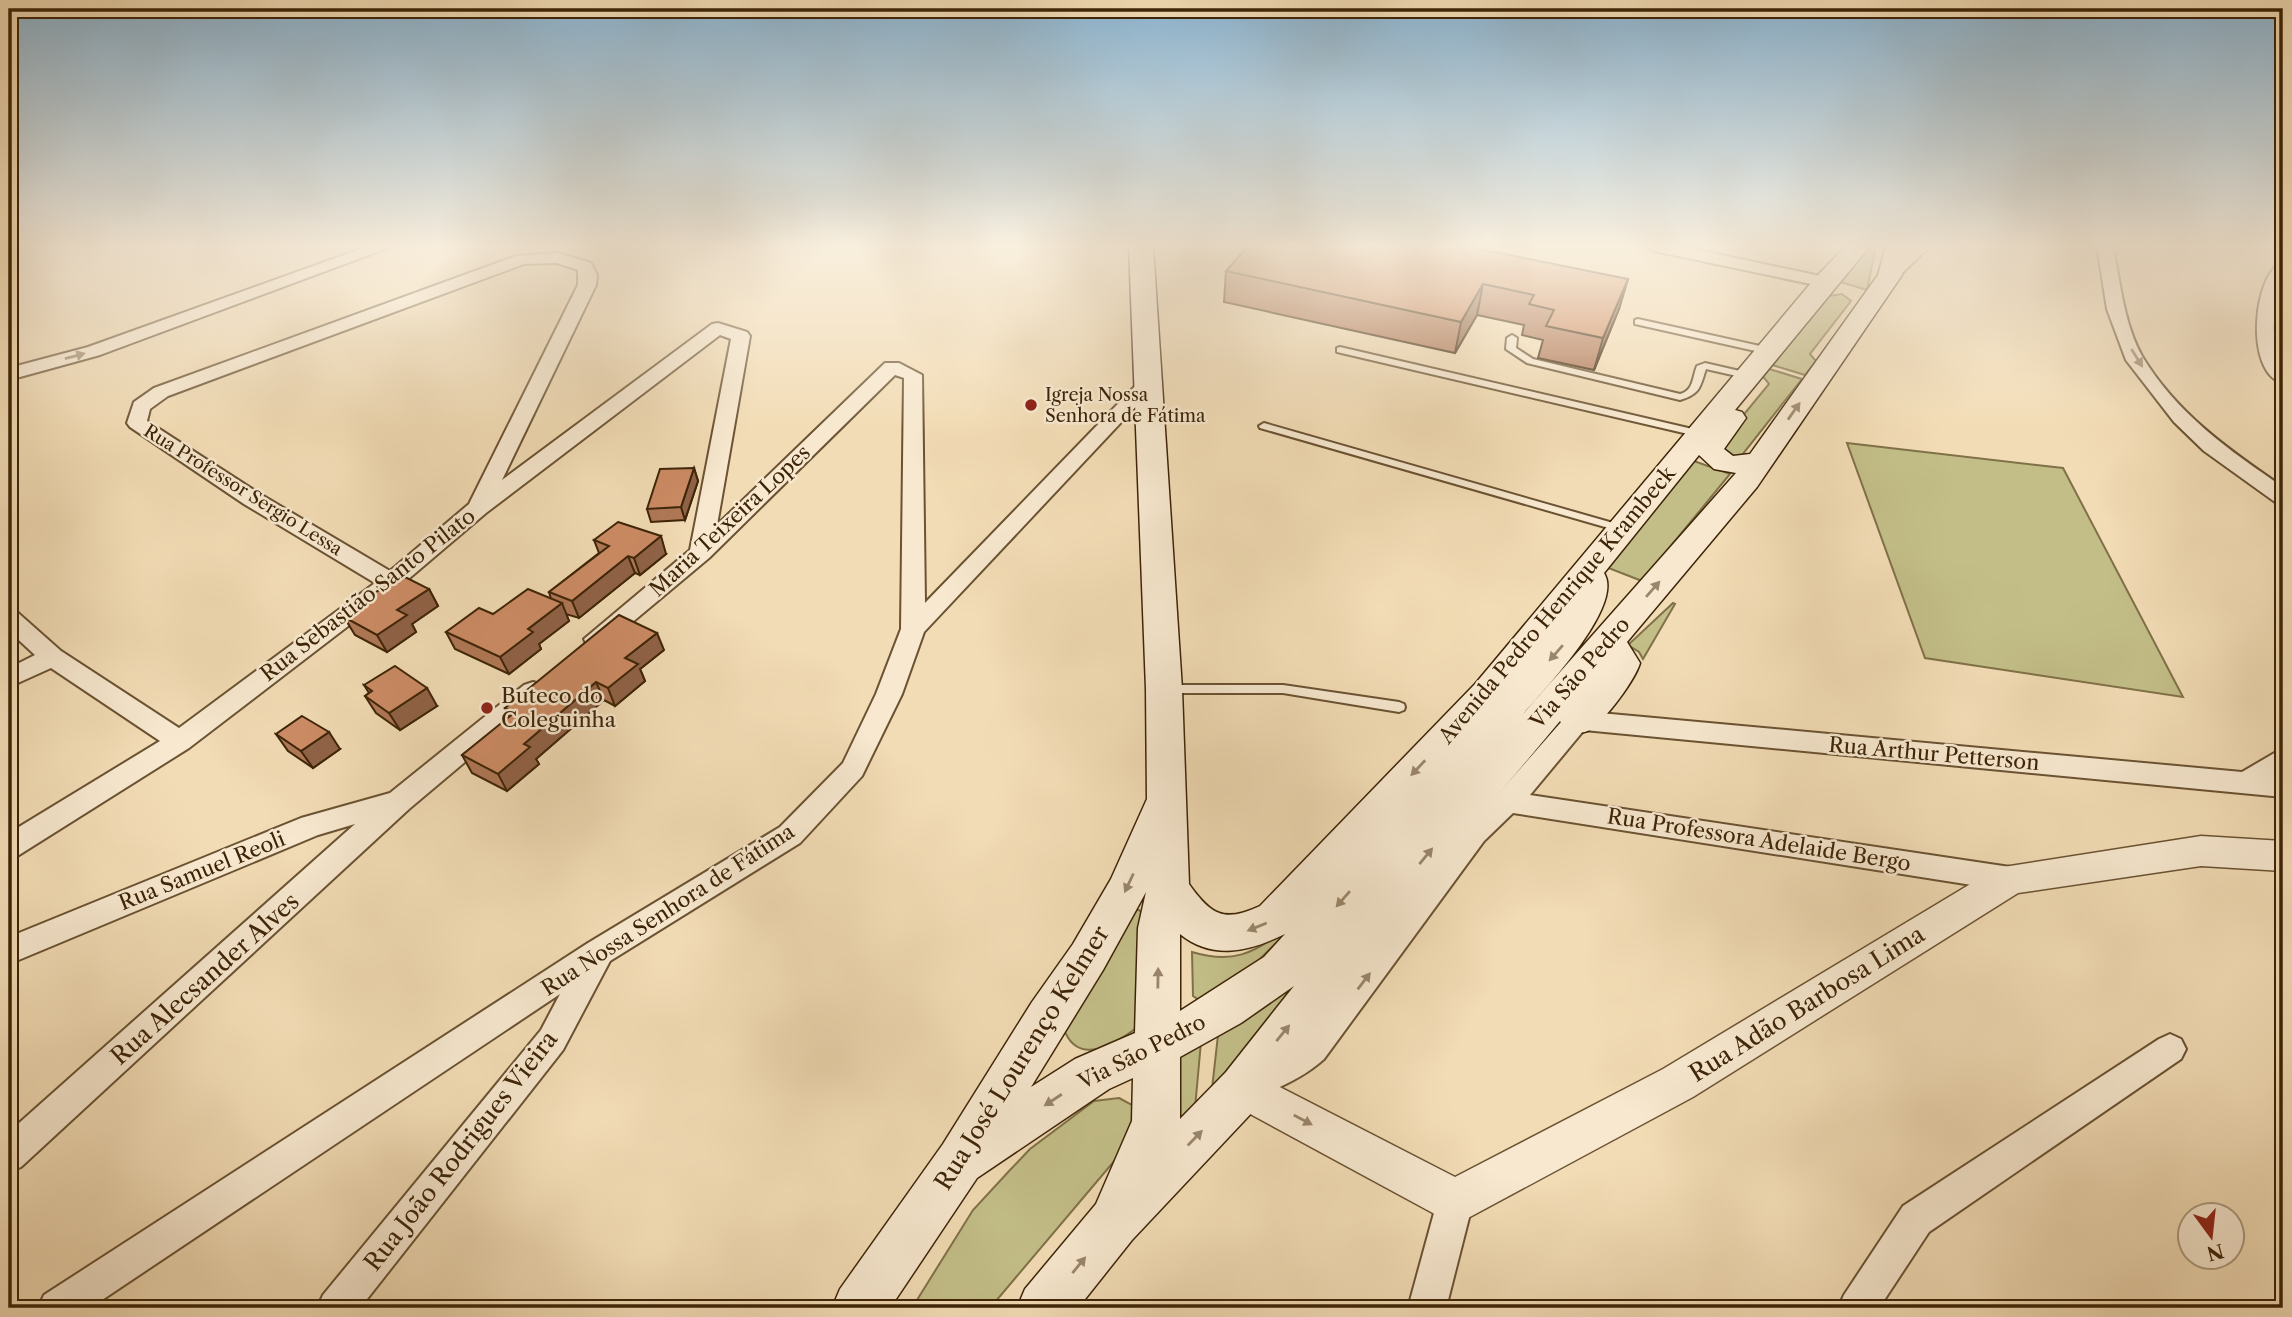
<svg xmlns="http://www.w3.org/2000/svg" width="2292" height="1317" viewBox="0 0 2292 1317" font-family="'Libre Caslon Text',serif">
<rect width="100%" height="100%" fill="#f2dcb5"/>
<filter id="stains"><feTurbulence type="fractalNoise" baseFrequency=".00286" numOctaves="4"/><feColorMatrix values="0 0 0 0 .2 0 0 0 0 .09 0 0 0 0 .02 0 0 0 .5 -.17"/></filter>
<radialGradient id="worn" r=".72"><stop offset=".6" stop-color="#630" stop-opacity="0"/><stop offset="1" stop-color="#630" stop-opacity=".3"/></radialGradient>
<g fill="#c3be88" stroke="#807148" stroke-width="2">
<path d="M1868,246H1876L1867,290L1837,281Z"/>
<path d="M1842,294L1851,301L1810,354L1816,361L1805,375L1769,364L1829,296Z"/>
<path d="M1766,368L1802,379L1742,455L1733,457L1717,447L1769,384L1761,374Z"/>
<path d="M1847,443L2063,468L2183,697L1925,658Z"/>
<path d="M1694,461L1730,474L1642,581L1606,567Z"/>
<path d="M1673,603L1675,604L1643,659L1639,652L1628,645Z"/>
<path d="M1132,910H1139L1143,914L1139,1026C1114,1045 1077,1068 1063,1027Z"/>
<path d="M1284,931L1287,932L1246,973L1199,1000L1193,996L1192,952C1232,964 1252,954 1284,931Z"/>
<path d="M1298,980L1212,1089L1218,1035Z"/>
<path d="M1201,1042L1195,1108L1176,1131L1179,1057Z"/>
<path d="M1119,1098L1134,1106L1132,1140L990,1308H912L973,1210L1010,1170L1030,1149L1094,1101Z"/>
</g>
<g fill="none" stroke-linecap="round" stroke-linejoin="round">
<defs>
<g id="service">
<path d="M1638,319L1769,348L1774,351L1769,354L1635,324V320Z"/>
<path d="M1512,335L1517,338L1516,348L1533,359L1680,394C1694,390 1692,378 1697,366L1705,363L1753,374L1755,376L1750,379L1706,369C1700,386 1701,394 1680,400L1527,363L1506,349L1507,338Z"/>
<path d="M1340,347L1701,431L1706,434L1701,437L1337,352V348Z"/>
<path d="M1264,423L1627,527L1628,529L1623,532L1619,531L1260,428L1259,426Z"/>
<path d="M1167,685H1283L1399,702L1404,704L1405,707L1404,710L1399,712L1283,693H1167L1161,689Z"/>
</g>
<g id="minor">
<path d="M369,246H393L100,355L9,380V368L88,347Z"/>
<path d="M1646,246H1679L1825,277L1833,282L1825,287L1654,251Z"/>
<path d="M1912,246H1930L1896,279H1884L1882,275L1884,271Z"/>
<path d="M2097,246H2113C2120,282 2124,324 2142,356C2176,413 2230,451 2283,487V503L2275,502L2204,451L2174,422L2126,360L2107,309Z"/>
<path d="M558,253L591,263L597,275L596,285L502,480L712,324L718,323L747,332L750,336L717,525L885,363H899L922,375L925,603L1143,378L1150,376L1159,382L924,632L902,694L862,776L800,843L610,961L563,1050L360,1308H317L323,1295L541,1030L560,994L90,1308H38L44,1295L588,943L780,827L843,763L876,694L901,629L904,378L895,375L709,558L605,645H587L584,639L690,550L731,339L720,335L486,513L399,587L189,748L19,855L9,858V833L160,741L51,668L9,687V668L35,655L9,631V610L17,612L61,651L179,728L375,583L244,504L130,427L127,423L134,402L154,388L516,256ZM557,263L578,270V285L469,504L390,571L260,494L147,421L150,409L168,396L524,264Z"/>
<path d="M2283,263C2284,284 2275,302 2274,323C2272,345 2284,362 2283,383C2243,373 2254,270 2283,263Z"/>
<path d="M533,682L542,685L546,691L542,697L409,809L21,1167L9,1172V1132L355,824L318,835L9,964V937L301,818L390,793L524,685Z"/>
<path d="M1578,711L2242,772L2283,748V771L2277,776L2283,777V797L1584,730L1530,795L2010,867L2020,871L2024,879L2020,887L2010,891L1513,813L1484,841L1324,1059C1304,1077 1280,1088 1255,1097L1243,1093L1239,1082L1243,1071L1284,1052L1302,1039L1464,825L1498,794L1569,713Z"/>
<path d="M2170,1034L2181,1039L2186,1049L2181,1059L1929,1232L1879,1308H1838L1844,1295L1903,1206L2159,1039Z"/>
<path d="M1455,1184L1468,1189L1473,1202L1446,1308H1408L1437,1202L1442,1189Z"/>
</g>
<path id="tertiary" d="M2201,836L2283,841V871L2201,866L2018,893L1693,1097L1455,1225L1228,1102L1222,1088L1228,1074L1243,1068L1455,1177L1663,1069L1997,868Z"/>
<path id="secondary" d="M1129,246H1153L1182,689L1189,884C1211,915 1224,923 1260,906L1475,684L1816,277L1846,246H1870L1735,410L1742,412L1746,418L1724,449L1733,456L1750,454L1878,275L1886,246H1910L1902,275L1757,487L1627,642L1640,663C1635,680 1606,719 1591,729C1583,735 1574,732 1565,729L1560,721L1487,808L1287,1063L1260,1104L1132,1240L1078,1308H1017L1025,1289L1096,1204L1132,1121L1133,1078L1109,1089L977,1178L890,1308H832L840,1289L943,1144L1032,1002L1073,944L1111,879L1147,799L1146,689ZM1699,455L1714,469L1736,473L1522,715C1543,691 1625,606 1604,573ZM1146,892L1138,928L1135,1033L1075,1059L1031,1087L1103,970ZM1180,934C1213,961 1250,951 1285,934L1264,957L1180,1011ZM1294,986L1226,1072L1180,1119V1057L1241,1023Z"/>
</defs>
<use href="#service" stroke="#6a5232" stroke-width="4"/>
<use href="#minor" stroke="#6a5232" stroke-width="4"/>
<use href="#tertiary" stroke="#6a5232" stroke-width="3"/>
<use href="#secondary" stroke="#3d2407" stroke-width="3"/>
<use href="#service" fill="#f7e8cf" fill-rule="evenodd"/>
<use href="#minor" fill="#f7e8cf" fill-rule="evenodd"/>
<use href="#tertiary" fill="#f7e8cf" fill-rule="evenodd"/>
<use href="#secondary" fill="#f7e8cf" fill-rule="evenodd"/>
</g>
<g fill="#b07857" stroke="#3d2407" stroke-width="2">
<path d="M1226,271L1628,279L1619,309L1594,370L1538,358L1543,340L1522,335L1524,325L1477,315L1455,353L1224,302Z"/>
<path d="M694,468L698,481L685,520L651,522L647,509Z"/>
<path d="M594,540L666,554L640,575L635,573L579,618L566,614L569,621L539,644L541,649L509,674L455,649L446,632L493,614L551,599L549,592L599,553Z"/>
<path d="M378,587L429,589L438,606L412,624L416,632L387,652L355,635L344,617L373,599L371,595L380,590Z"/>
<path d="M664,650L640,669L645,681L615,706L604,700L536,759L539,764L507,791L472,773L462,755L510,717L505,708Z"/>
<path d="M364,685L437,706L400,730L376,713L365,696L369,693Z"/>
<path d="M276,734L340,749L313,768L288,751Z"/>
</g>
<g fill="#906247" stroke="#3d2407" stroke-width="2">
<path d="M1628,279L1619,309L1594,370L1603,338Z"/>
<path d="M1483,284L1477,315L1455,353L1461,322Z"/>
<path d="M694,468L698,481L685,520L681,507Z"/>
<path d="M661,536L666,554L640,575L634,558Z"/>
<path d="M628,556L635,573L579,618L572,601Z"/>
<path d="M429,589L438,606L412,624L416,632L387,652L377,635L397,610Z"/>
<path d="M562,603L569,621L539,644L541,649L509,674L500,657L528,629Z"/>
<path d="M657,633L664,650L640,669L645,681L615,706L608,688L625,658Z"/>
<path d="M596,682L604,700L536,759L539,764L507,791L498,774L524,744Z"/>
<path d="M427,688L437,706L400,730L389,713Z"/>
<path d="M329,732L340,749L313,768L301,751Z"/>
</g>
<g fill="#cd8c65" stroke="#3d2407" stroke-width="2">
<path d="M1248,246H1465L1628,279L1603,338L1546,326L1554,310L1529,304L1534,295L1483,284L1461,322L1226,271Z"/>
<path d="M694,468L681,507L647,509L660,469Z"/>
<path d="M618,522L661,536L634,558L628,556L572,601L549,592L609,546L594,540Z"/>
<path d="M399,574L429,589L397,610L407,615L377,635L344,617L375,598L371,595L381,589L378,587Z"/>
<path d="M528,589L562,603L528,629L533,632L500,657L446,632L479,608L493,614Z"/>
<path d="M619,615L657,633L625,658L638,664L608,688L596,682L524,744L530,747L498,774L462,755L515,712L505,708Z"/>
<path d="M395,666L427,688L389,713L365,696L372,691L364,685Z"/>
<path d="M302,716L329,732L301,751L276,734Z"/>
</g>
<defs><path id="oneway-solid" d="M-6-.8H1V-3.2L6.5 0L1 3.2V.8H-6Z" transform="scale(1.75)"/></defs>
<g fill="#9a866b">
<use href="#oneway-solid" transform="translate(75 356) rotate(-15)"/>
<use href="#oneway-solid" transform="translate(2137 358) rotate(58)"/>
<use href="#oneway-solid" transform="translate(1794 411) rotate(-55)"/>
<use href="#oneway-solid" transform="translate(1653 589) rotate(-49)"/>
<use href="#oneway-solid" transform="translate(1556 653) rotate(131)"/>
<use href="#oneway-solid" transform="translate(1418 768) rotate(133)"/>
<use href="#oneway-solid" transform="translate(1426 856) rotate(-51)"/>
<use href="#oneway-solid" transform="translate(1129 883) rotate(115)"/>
<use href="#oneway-solid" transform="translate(1343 899) rotate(131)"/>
<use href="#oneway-solid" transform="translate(1257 927) rotate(158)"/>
<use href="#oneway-solid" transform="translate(1158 978) rotate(-89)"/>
<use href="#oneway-solid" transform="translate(1364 981) rotate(-53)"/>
<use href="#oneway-solid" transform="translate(1283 1033) rotate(-51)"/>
<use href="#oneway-solid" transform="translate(1053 1100) rotate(147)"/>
<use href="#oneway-solid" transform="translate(1303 1120) rotate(28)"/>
<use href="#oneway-solid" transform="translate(1195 1138) rotate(-46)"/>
<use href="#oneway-solid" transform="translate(1079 1265) rotate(-51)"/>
</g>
<linearGradient id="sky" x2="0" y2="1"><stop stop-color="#8bb6d4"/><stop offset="0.57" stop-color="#f9efde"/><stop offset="1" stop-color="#f9efde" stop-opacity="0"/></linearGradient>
<rect width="2292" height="431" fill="url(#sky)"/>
<g fill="#8f2418" stroke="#f7e8cf" stroke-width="2.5">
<circle cx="1031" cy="405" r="7"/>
<circle cx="487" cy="708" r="7"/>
</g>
<g text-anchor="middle" stroke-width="5" stroke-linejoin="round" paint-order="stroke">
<g font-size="18" fill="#3d2407" stroke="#f7e8cf" text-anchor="start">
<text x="1045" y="401">Igreja Nossa<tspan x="1045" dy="21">Senhora de Fátima</tspan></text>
</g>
<g font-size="18" fill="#3d2407" stroke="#f7e8cf">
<text transform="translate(243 490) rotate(32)" y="6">Rua Professor Sergio Lessa</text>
</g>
<g font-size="21" fill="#3d2407" stroke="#f7e8cf">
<text transform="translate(730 521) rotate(-43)" y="7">Maria Teixeira Lopes</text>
<text transform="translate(368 595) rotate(-38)" y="7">Rua Sebastião Santo Pilato</text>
<text transform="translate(1557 605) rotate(-50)" y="7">Avenida Pedro Henrique Krambeck</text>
<text transform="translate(1580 673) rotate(-49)" y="7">Via São Pedro</text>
<text transform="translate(1934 754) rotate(5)" y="7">Rua Arthur Petterson</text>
<text transform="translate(1759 840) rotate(9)" y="7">Rua Professora Adelaide Bergo</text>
<text transform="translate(202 871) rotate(-22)" y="7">Rua Samuel Reoli</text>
<text transform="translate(668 910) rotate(-33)" y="7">Rua Nossa Senhora de Fátima</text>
<text transform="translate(1142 1052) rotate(-27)" y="7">Via São Pedro</text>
</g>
<g font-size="21" fill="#3d2407" stroke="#f7e8cf" text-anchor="start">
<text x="501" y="703">Buteco do<tspan x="501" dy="24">Coleguinha</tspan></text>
</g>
<g font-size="24" fill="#3d2407" stroke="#f7e8cf">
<text transform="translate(205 979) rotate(-42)" y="8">Rua Alecsander Alves</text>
<text transform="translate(1807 1004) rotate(-32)" y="8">Rua Adão Barbosa Lima</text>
<text transform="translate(1022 1058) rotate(-58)" y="8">Rua José Lourenço Kelmer</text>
<text transform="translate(461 1151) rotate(-52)" y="8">Rua João Rodrigues Vieira</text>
</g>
</g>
<rect width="2292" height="1317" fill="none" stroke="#f2dcb5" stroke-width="35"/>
<rect x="10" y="10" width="2271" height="1296" fill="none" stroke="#3d2407" stroke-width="3.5"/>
<rect x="18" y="18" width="2257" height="1282" fill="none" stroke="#3d2407" stroke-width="2"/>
<g transform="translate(2211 1236) rotate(165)"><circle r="33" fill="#f7e8cf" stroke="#ad9a7f" stroke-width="2"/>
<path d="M0-5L12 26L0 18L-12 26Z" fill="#8f2418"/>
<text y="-10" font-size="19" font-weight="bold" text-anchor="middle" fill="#3d2407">N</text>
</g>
<rect width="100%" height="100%" filter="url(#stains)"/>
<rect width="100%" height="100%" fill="url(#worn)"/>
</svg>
